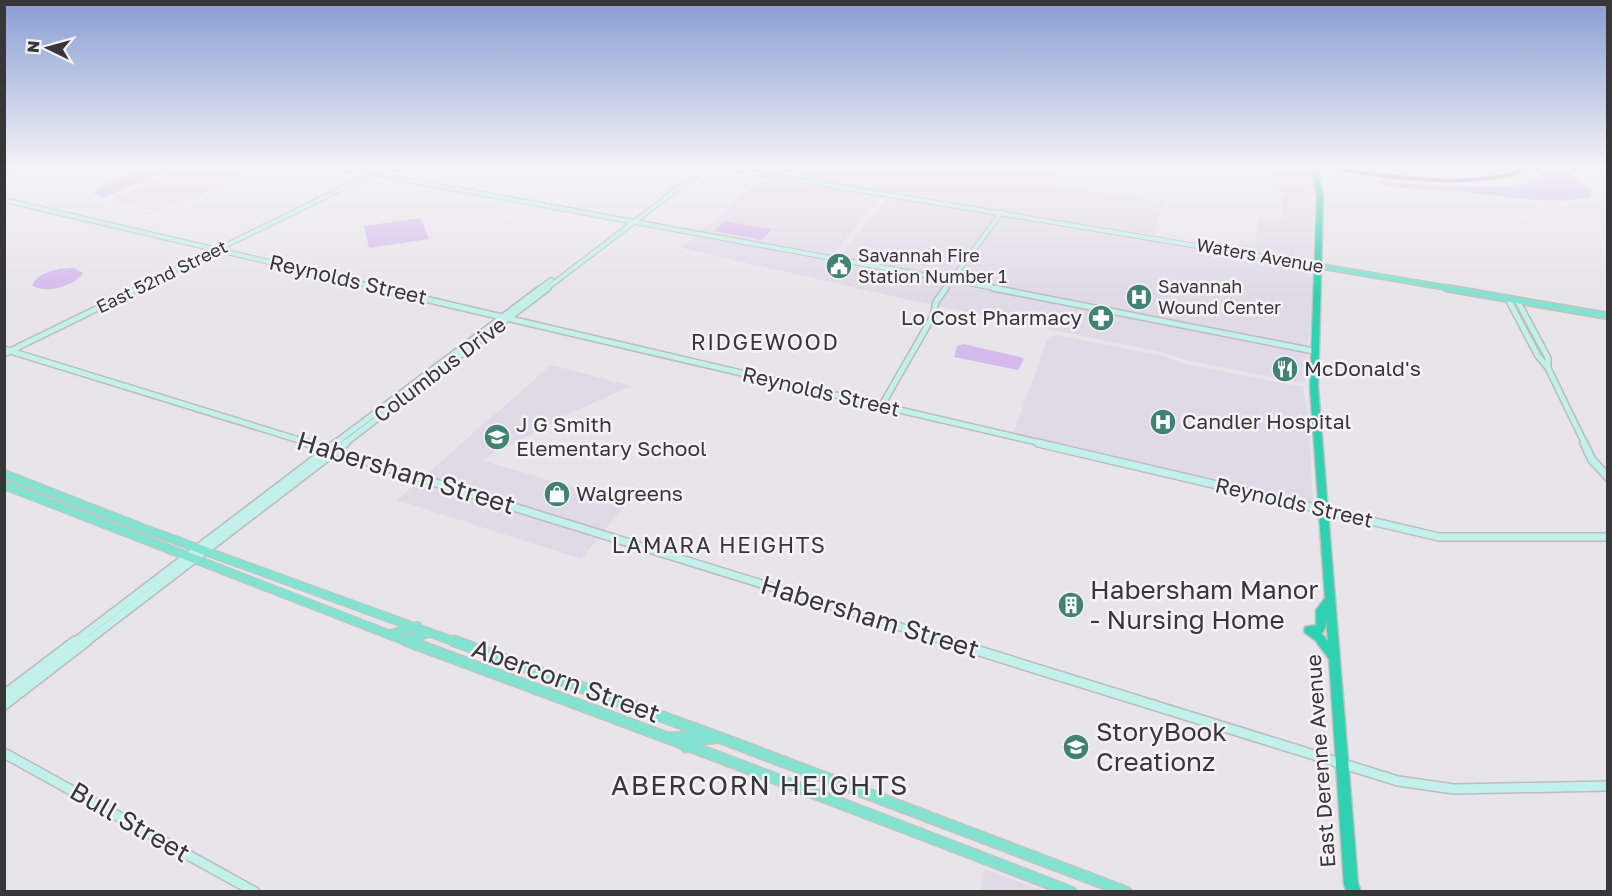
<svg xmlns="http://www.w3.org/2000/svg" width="1612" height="896" viewBox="0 0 1612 896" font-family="'Golos Text',sans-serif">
<rect width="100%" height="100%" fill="#e7e5ea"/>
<g fill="#e0dae6">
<path d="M188,168H209L246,174L160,211L107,200Z"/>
<path d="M808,168H879L863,188L797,178Z"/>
<path d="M883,168H1059L1058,186L1163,202L1154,237L866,189Z"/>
<path d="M1273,168L1308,170L1313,210L1312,262L1238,251L1239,241L1256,244L1258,217L1281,221L1282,191L1274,190Z"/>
<path d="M765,176L883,195L831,257L699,233Z"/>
<path d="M889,196L1314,268L1305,384L1186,360L1156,351L923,303L681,248L697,235L836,260Z"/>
<path d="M1055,335L1163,356L1185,364L1303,387L1308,414L1313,502L1016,434L1014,431L1048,338Z"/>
<path d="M551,365L631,386L571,413L481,460L627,503L581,559L397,500Z"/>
<path d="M985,869L1044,891H980Z"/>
</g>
<g fill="#d5bbed">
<path d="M145,168H177L102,198L95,194L97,187Z"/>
<path d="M1546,168H1568V173L1590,190L1593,197C1551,205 1510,197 1468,192C1441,189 1415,189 1388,187L1379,181C1407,184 1519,193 1538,179C1541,176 1544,171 1546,168Z"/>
<path d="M421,218L429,239L369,248L364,226Z"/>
<path d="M725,221L772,229L762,240L714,231Z"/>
<path d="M74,268L83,273C75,286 44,295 32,285C39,271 60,268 74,268Z"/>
<path d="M963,344L1020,357L1024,359L1018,370L954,357L957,346Z"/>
</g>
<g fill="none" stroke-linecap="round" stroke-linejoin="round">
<path stroke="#997ab4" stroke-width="4" d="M1327,168C1381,176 1479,191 1529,168"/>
<defs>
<g id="secondary-far3">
<path d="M341,168L1000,289"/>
<path d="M726,168L1319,266"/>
<path d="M4,200L385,289"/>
<path d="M136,289L385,168"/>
<path d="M539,289L551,280"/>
<path d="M546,289L705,168"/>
<path d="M945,289L1002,212"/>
</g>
<g id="secondary-far2">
<path d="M378,288L1045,444"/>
<path d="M993,288L1314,351"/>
<path d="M1508,299L1538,356L1548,368L1585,444"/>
<path d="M1517,300L1548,358V367"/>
<path d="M4,349L312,444"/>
<path d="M4,354L139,288"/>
<path d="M882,405L933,316L936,302L946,288"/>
<path d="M334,444L541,288"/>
<path d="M344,444L548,288"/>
</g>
<g id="secondary-far1">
<path d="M307,443L952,643"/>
<path d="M1038,443L1439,537H1608"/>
<path d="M1584,443L1592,460L1608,477"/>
<path d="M73,643L336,443"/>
<path d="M85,643L346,443"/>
</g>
<g id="secondary">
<path d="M947,641L1398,781L1454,789L1608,786"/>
<path d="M4,695L75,641"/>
<path d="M4,705L87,641"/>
<path d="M4,753L255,892"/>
</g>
<g id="primary-far3">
<path d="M4,172L19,168"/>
<path d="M1319,266L1454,289"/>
</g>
<path id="primary-far2" d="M1446,288L1608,316"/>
<g id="primary-far1">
<path d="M4,474L142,528L458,643"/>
<path d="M4,485L411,643"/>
<path d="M391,634L417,626"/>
<path d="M403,640L430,633"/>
</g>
<g id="primary">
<path d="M407,641C629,723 850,806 1071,892"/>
<path d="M454,641L726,740L1126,892"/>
<path d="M668,738L686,737L696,729"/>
<path d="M686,747L701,739L715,738"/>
</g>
<path id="highway" d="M1312,168H1318L1323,198L1318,387L1358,883L1361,892H1347L1344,885L1329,659L1315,640L1305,633L1304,630L1305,627L1316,625V610L1325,598L1310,387L1317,198ZM1326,619L1328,641L1321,633L1323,632L1326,626Z"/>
</defs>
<use href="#secondary-far3" stroke="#bdbbbf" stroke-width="6"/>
<use href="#secondary-far2" stroke="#bdbbbf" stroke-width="8"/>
<use href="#secondary-far1" stroke="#bdbbbf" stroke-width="10"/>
<use href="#secondary" stroke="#bdbbbf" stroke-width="12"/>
<use href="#primary-far3" stroke="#c3c3c3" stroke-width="7"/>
<use href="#primary-far2" stroke="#c3c3c3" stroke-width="9"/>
<use href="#primary-far1" stroke="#c3c3c3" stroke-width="10"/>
<use href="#primary" stroke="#c3c3c3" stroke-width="13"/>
<use href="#highway" stroke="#c3c3c3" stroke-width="3"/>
<use href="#secondary-far3" stroke="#c1f1e8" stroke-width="4"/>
<use href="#secondary-far2" stroke="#c1f1e8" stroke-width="5"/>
<use href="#secondary-far1" stroke="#c1f1e8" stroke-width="7"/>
<use href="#secondary" stroke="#c1f1e8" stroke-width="9"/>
<use href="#primary-far3" stroke="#83e3d0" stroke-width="4.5"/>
<use href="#primary-far2" stroke="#83e3d0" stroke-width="6"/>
<use href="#primary-far1" stroke="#83e3d0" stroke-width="8"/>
<use href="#primary" stroke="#83e3d0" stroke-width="10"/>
<use href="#highway" fill="#30d1b1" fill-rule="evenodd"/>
</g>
<linearGradient id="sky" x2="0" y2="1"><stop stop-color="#889dd3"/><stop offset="0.57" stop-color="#f4f3f6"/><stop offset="1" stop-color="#f4f3f6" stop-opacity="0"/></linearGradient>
<rect width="1612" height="293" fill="url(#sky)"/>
<defs>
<symbol id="civic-disc" viewBox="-11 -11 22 22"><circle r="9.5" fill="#418272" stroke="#f5f2f7"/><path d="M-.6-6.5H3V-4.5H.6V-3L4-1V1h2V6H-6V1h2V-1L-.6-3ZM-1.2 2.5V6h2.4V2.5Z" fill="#fff"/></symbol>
<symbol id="hospital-disc" viewBox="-11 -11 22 22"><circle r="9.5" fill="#418272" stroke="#f5f2f7"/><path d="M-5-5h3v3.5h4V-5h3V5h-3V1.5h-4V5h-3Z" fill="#fff"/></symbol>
<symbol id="pharmacy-disc" viewBox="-11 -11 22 22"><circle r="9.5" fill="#418272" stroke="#f5f2f7"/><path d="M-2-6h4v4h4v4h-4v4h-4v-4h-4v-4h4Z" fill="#fff"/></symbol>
<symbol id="restaurant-disc" viewBox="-11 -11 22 22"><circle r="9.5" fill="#418272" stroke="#f5f2f7"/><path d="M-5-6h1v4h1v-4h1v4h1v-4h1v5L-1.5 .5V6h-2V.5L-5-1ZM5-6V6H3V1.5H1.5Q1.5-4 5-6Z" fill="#fff"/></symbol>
<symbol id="school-disc" viewBox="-11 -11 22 22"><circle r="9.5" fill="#418272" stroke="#f5f2f7"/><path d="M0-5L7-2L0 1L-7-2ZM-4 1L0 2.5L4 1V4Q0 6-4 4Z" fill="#fff"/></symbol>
<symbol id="shop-disc" viewBox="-11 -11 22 22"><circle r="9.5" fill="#418272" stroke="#f5f2f7"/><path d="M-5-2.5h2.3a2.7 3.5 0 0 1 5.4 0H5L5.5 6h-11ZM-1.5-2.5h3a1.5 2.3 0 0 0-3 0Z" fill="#fff"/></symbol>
<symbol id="building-disc" viewBox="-11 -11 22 22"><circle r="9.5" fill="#418272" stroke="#f5f2f7"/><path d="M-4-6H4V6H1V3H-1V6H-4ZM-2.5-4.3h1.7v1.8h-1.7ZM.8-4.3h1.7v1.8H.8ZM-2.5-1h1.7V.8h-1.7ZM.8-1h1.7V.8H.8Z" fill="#fff"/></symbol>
</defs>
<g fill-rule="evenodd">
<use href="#civic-disc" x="824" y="251" width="30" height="30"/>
<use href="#hospital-disc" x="1124" y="282" width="30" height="30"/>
<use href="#pharmacy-disc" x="1086" y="303" width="30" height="30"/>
<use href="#restaurant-disc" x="1270" y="354" width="30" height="30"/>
<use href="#hospital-disc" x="1148" y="407" width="30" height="30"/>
<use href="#school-disc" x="482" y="422" width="30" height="30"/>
<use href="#shop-disc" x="542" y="479" width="30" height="30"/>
<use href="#building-disc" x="1056" y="590" width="30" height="30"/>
<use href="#school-disc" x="1061" y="732" width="30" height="30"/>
</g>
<g text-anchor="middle" stroke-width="5" stroke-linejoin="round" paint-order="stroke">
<g font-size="18" fill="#373638" stroke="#f5f2f7" text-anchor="start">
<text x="858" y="262">Savannah Fire<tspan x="858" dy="21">Station Number 1</tspan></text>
<text x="1158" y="293">Savannah<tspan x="1158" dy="21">Wound Center</tspan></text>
</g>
<g font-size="18" fill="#373638" stroke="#f5f2f7">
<text transform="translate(1260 256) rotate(10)" y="6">Waters Avenue</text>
<text transform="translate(162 277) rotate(-26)" y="6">East 52nd Street</text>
</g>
<g font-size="21" fill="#373638" stroke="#f5f2f7">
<text transform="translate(348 280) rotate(13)" y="7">Reynolds Street</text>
<text transform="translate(440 370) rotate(-37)" y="7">Columbus Drive</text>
<text transform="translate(821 392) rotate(13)" y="7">Reynolds Street</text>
<text transform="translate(1294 503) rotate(13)" y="7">Reynolds Street</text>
<text transform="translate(1321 761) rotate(-94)" y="7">East Derenne Avenue</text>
</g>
<g font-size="21" fill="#373638" stroke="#f5f2f7" text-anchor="start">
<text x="1082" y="325" text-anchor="end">Lo Cost Pharmacy</text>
<text x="1304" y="376">McDonald's</text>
<text x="1182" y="429">Candler Hospital</text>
<text x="516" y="432">J G Smith<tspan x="516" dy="24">Elementary School</tspan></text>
<text x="576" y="501">Walgreens</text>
</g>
<g font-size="22" letter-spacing="1.5" fill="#373638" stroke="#f5f2f7">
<text x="765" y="350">RIDGEWOOD</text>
<text x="719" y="553">LAMARA HEIGHTS</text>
</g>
<g font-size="26" fill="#373638" stroke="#f5f2f7">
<text transform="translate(406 473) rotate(17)" y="9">Habersham Street</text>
<text transform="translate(870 617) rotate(17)" y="9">Habersham Street</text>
<text transform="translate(566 681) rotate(20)" y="9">Abercorn Street</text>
<text transform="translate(130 822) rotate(30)" y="9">Bull Street</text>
</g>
<g font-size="26" fill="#373638" stroke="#f5f2f7" text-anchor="start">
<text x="1090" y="599">Habersham Manor<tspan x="1090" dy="30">- Nursing Home</tspan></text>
<text x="1096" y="741">StoryBook<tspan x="1096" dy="30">Creationz</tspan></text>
</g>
<g font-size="27" letter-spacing="1.5" fill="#373638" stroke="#f5f2f7">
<text x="760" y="795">ABERCORN HEIGHTS</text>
</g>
</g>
<rect width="1612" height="896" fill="none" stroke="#373638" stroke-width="12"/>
<g transform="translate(48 48) rotate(275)" stroke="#f5f2f7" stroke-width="4.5" paint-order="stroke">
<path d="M0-4.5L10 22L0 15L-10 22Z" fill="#373638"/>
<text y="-9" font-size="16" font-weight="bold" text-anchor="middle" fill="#373638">N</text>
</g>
</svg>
